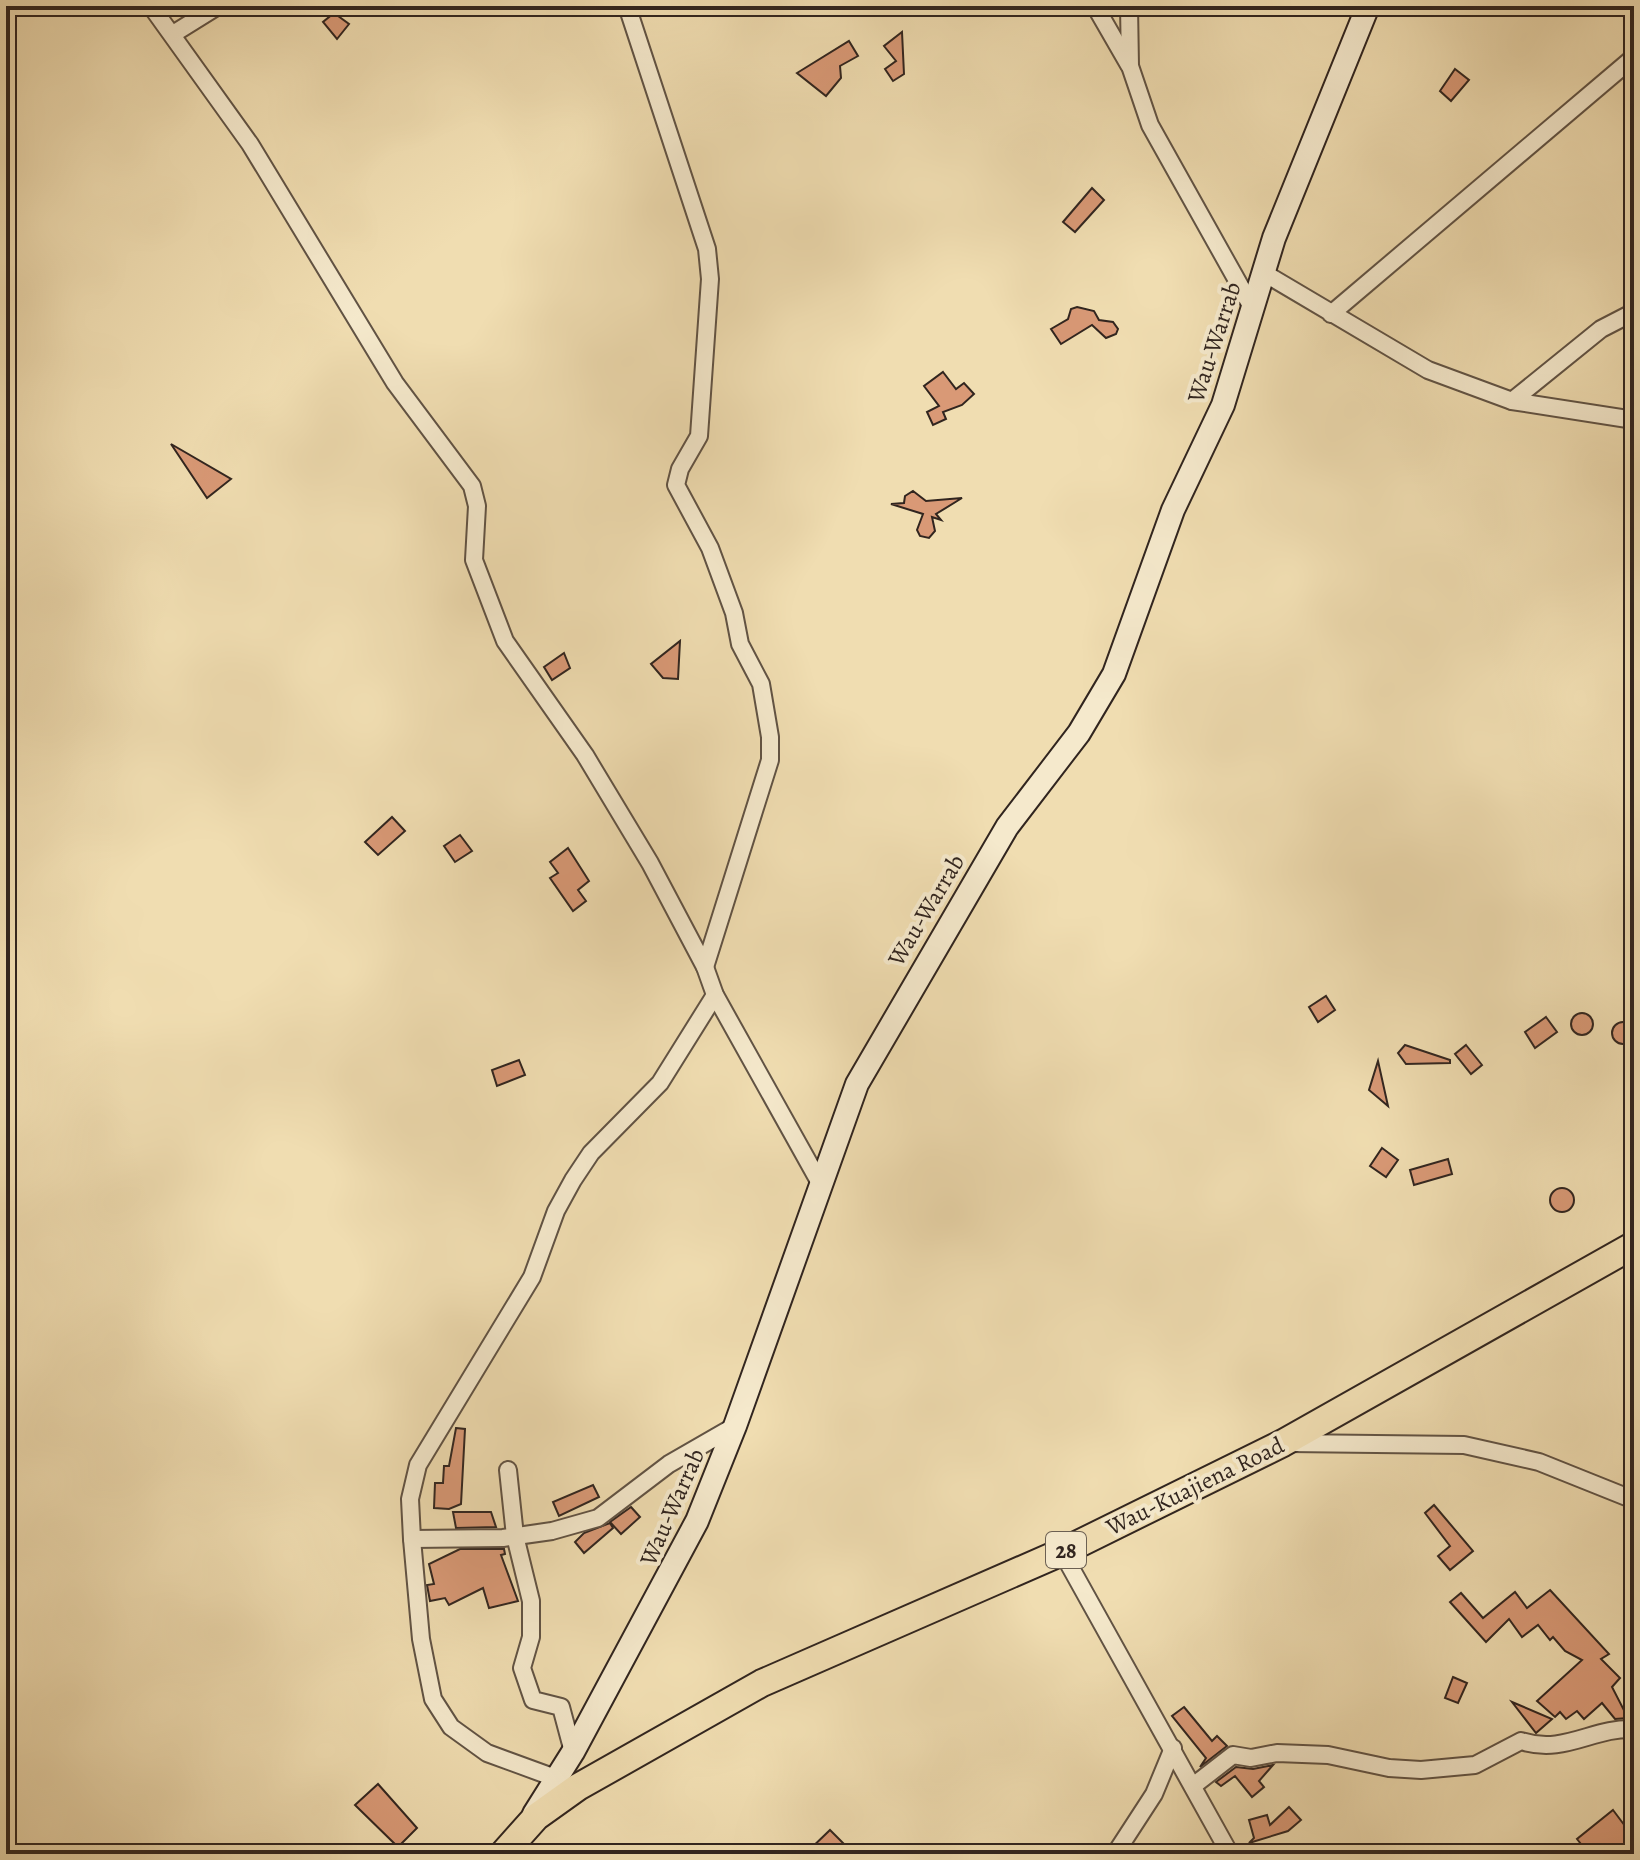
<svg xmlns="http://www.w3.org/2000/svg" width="1640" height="1860" viewBox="0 0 1640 1860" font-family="Alegreya,serif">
<rect width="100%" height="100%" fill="#f0ddb1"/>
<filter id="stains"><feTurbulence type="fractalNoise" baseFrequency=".0025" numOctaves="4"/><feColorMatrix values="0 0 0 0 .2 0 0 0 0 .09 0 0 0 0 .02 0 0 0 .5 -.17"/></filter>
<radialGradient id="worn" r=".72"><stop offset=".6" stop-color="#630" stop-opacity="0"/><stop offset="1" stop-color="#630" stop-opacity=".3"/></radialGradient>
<g fill="#d99976" stroke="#31251f" stroke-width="2">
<path d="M334,13L349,24L337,39L323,22Z"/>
<path d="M902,32L904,74L893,81L885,69L896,61L884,46Z"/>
<path d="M849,41L858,56L840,66L841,78L826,96L797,73Z"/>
<path d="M1455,69L1469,80L1451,101L1440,91Z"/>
<path d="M1092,188L1104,200L1075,232L1063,222Z"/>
<path d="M1077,307L1094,311L1099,320L1113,322L1118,329L1116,334L1106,338L1092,325L1061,344L1051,329L1068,319L1071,309Z"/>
<path d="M943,372L956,389L964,383L974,394L962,405L943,412L946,419L933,425L927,412L939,406L924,386Z"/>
<path d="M171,444L231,479L207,498Z"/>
<path d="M913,491L926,501L962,498L936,514L941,520L932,517L935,531L929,538L920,536L917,530L923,514L891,504L904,503L905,496Z"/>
<path d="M680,641L678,679L663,678L651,664Z"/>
<path d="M564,653L570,668L552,680L544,667Z"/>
<path d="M392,817L405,831L378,855L365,842Z"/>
<path d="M460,835L472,851L455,862L444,846Z"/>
<path d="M568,848L589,881L578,890L586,901L573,911L550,878L558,873L550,862Z"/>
<path d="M1326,996L1335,1010L1318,1022L1309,1007Z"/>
<circle cx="1582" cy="1024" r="11"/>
<path d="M1546,1017L1557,1032L1535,1048L1525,1032Z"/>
<circle cx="1623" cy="1033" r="11"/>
<path d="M1405,1045L1450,1060V1063L1406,1064L1398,1053Z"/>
<path d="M1466,1045L1482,1065L1471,1074L1455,1054Z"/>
<path d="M519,1060L525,1075L497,1086L492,1070Z"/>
<path d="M1378,1061L1388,1106L1369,1090Z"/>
<path d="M1382,1148L1398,1160L1386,1177L1370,1166Z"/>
<path d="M1448,1159L1452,1174L1414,1185L1410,1170Z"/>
<circle cx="1562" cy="1200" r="12"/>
<path d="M456,1428L465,1429L461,1504L449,1509L434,1508L435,1483H443L444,1466H449Z"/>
<path d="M593,1485L599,1497L559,1516L553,1502Z"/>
<path d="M1434,1505L1473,1551L1450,1570L1438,1556L1450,1546L1425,1513Z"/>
<path d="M631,1507L640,1517L621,1534L610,1522Z"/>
<path d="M453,1512H491L496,1527L456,1528Z"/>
<path d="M610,1523L613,1528L584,1553L575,1542L584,1533Z"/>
<path d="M460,1549H504L505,1554L501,1555L518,1601L489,1608L483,1588L449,1605L445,1598L430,1601L427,1585L434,1584L429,1564Z"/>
<path d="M1550,1590L1609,1654L1601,1659L1620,1678L1612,1687L1628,1718L1615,1719L1602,1703L1584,1719L1577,1711L1566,1719L1560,1712L1555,1717L1537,1701L1582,1660L1565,1651L1553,1637L1550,1640L1538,1625L1522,1637L1509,1619L1486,1642L1450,1602L1461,1593L1483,1618L1515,1592L1527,1608Z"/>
<path d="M1453,1677L1467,1683L1458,1703L1445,1698Z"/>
<path d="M1512,1702L1552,1719L1536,1733Z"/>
<path d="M1184,1707L1212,1741L1217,1736L1227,1746L1200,1767L1206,1758L1172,1716Z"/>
<path d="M1273,1765L1259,1781L1264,1787L1252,1797L1235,1776L1221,1786L1216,1782L1236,1767L1253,1769Z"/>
<path d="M378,1784L417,1828L398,1847L355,1805Z"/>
<path d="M1289,1807L1301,1820L1288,1831L1249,1843L1254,1838L1249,1820L1267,1815L1270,1825Z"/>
<path d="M1613,1810L1634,1838L1614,1854H1589L1577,1839Z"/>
<path d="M830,1830L854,1854H805Z"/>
</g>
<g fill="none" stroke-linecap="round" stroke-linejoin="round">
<defs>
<g id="minor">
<path d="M151,6L250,144L395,383L472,486L477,506L474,560L505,641L585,755L650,863L705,967L715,995L820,1183"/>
<path d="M627,6L707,249L710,279L699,436L680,469L676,485L710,548L734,613L740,644L761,684L770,737V760L705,967"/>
<path d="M1095,6L1129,65"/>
<path d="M1129,6L1130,66L1150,125L1253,309"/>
<path d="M173,34L218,6"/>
<path d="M1264,273L1428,370L1512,401L1634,420"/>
<path d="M1331,314L1634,57"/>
<path d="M1512,401L1601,329L1634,312"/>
<path d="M1288,1443L1464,1445L1539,1462L1634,1500"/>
<path d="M508,1470L515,1536L531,1601V1637L522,1668L533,1700L561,1707L573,1752"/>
<path d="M412,1539L503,1538L552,1531L598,1518L669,1464L735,1426"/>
<path d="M1062,1552L1230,1854"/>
<path d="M558,1779L487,1753L451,1727L433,1699L421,1639L412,1539L410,1499L418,1465L532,1277L556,1211L573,1180L591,1153L660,1083L715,995"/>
<path d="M1193,1786L1233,1755L1251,1758L1277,1753L1328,1755L1389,1768L1421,1770L1475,1765L1521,1741C1565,1755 1593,1727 1634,1729"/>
<path d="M1115,1854L1154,1794L1173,1748"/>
</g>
<path id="secondary" d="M534,1814L573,1752L697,1521L735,1426L857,1084L1007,827L1079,733L1114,674L1173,510L1223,405L1274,238L1368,6"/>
<path id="primary" d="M503,1854L536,1817L578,1787L762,1683L1062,1552L1283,1443L1634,1245"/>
</defs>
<use href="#minor" stroke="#615344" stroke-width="20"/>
<use href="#secondary" stroke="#31251f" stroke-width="26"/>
<use href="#primary" stroke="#31251f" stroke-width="30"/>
<use href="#minor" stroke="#f5e9cc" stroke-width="16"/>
<use href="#secondary" stroke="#f5e9cc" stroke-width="22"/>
<use href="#primary" stroke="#f0ddb1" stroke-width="26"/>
</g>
<g text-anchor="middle" stroke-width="8" stroke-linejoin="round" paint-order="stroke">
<rect fill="#f5e9cc" stroke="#6c6053" stroke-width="2" x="1046" y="1532" width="40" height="36" rx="6"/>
<g font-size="22" font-weight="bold" fill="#31251f">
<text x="1066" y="1558">28</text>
</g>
<g font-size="24" fill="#31251f" stroke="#f5e9cc">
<text transform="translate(1214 342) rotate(-72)" y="8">Wau-Warrab</text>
<text transform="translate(926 910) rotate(-59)" y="8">Wau-Warrab</text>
<text transform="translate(1195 1486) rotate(-26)" y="8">Wau-Kuajiena Road</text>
<text transform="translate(672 1507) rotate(-66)" y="8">Wau-Warrab</text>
</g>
</g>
<rect width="1640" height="1860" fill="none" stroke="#f0ddb1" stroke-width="32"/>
<rect x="8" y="8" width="1624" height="1844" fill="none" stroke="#31251f" stroke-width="4"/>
<rect x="16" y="16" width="1608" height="1828" fill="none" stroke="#31251f" stroke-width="2"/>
<rect width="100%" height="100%" filter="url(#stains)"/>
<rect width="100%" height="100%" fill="url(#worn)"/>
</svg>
